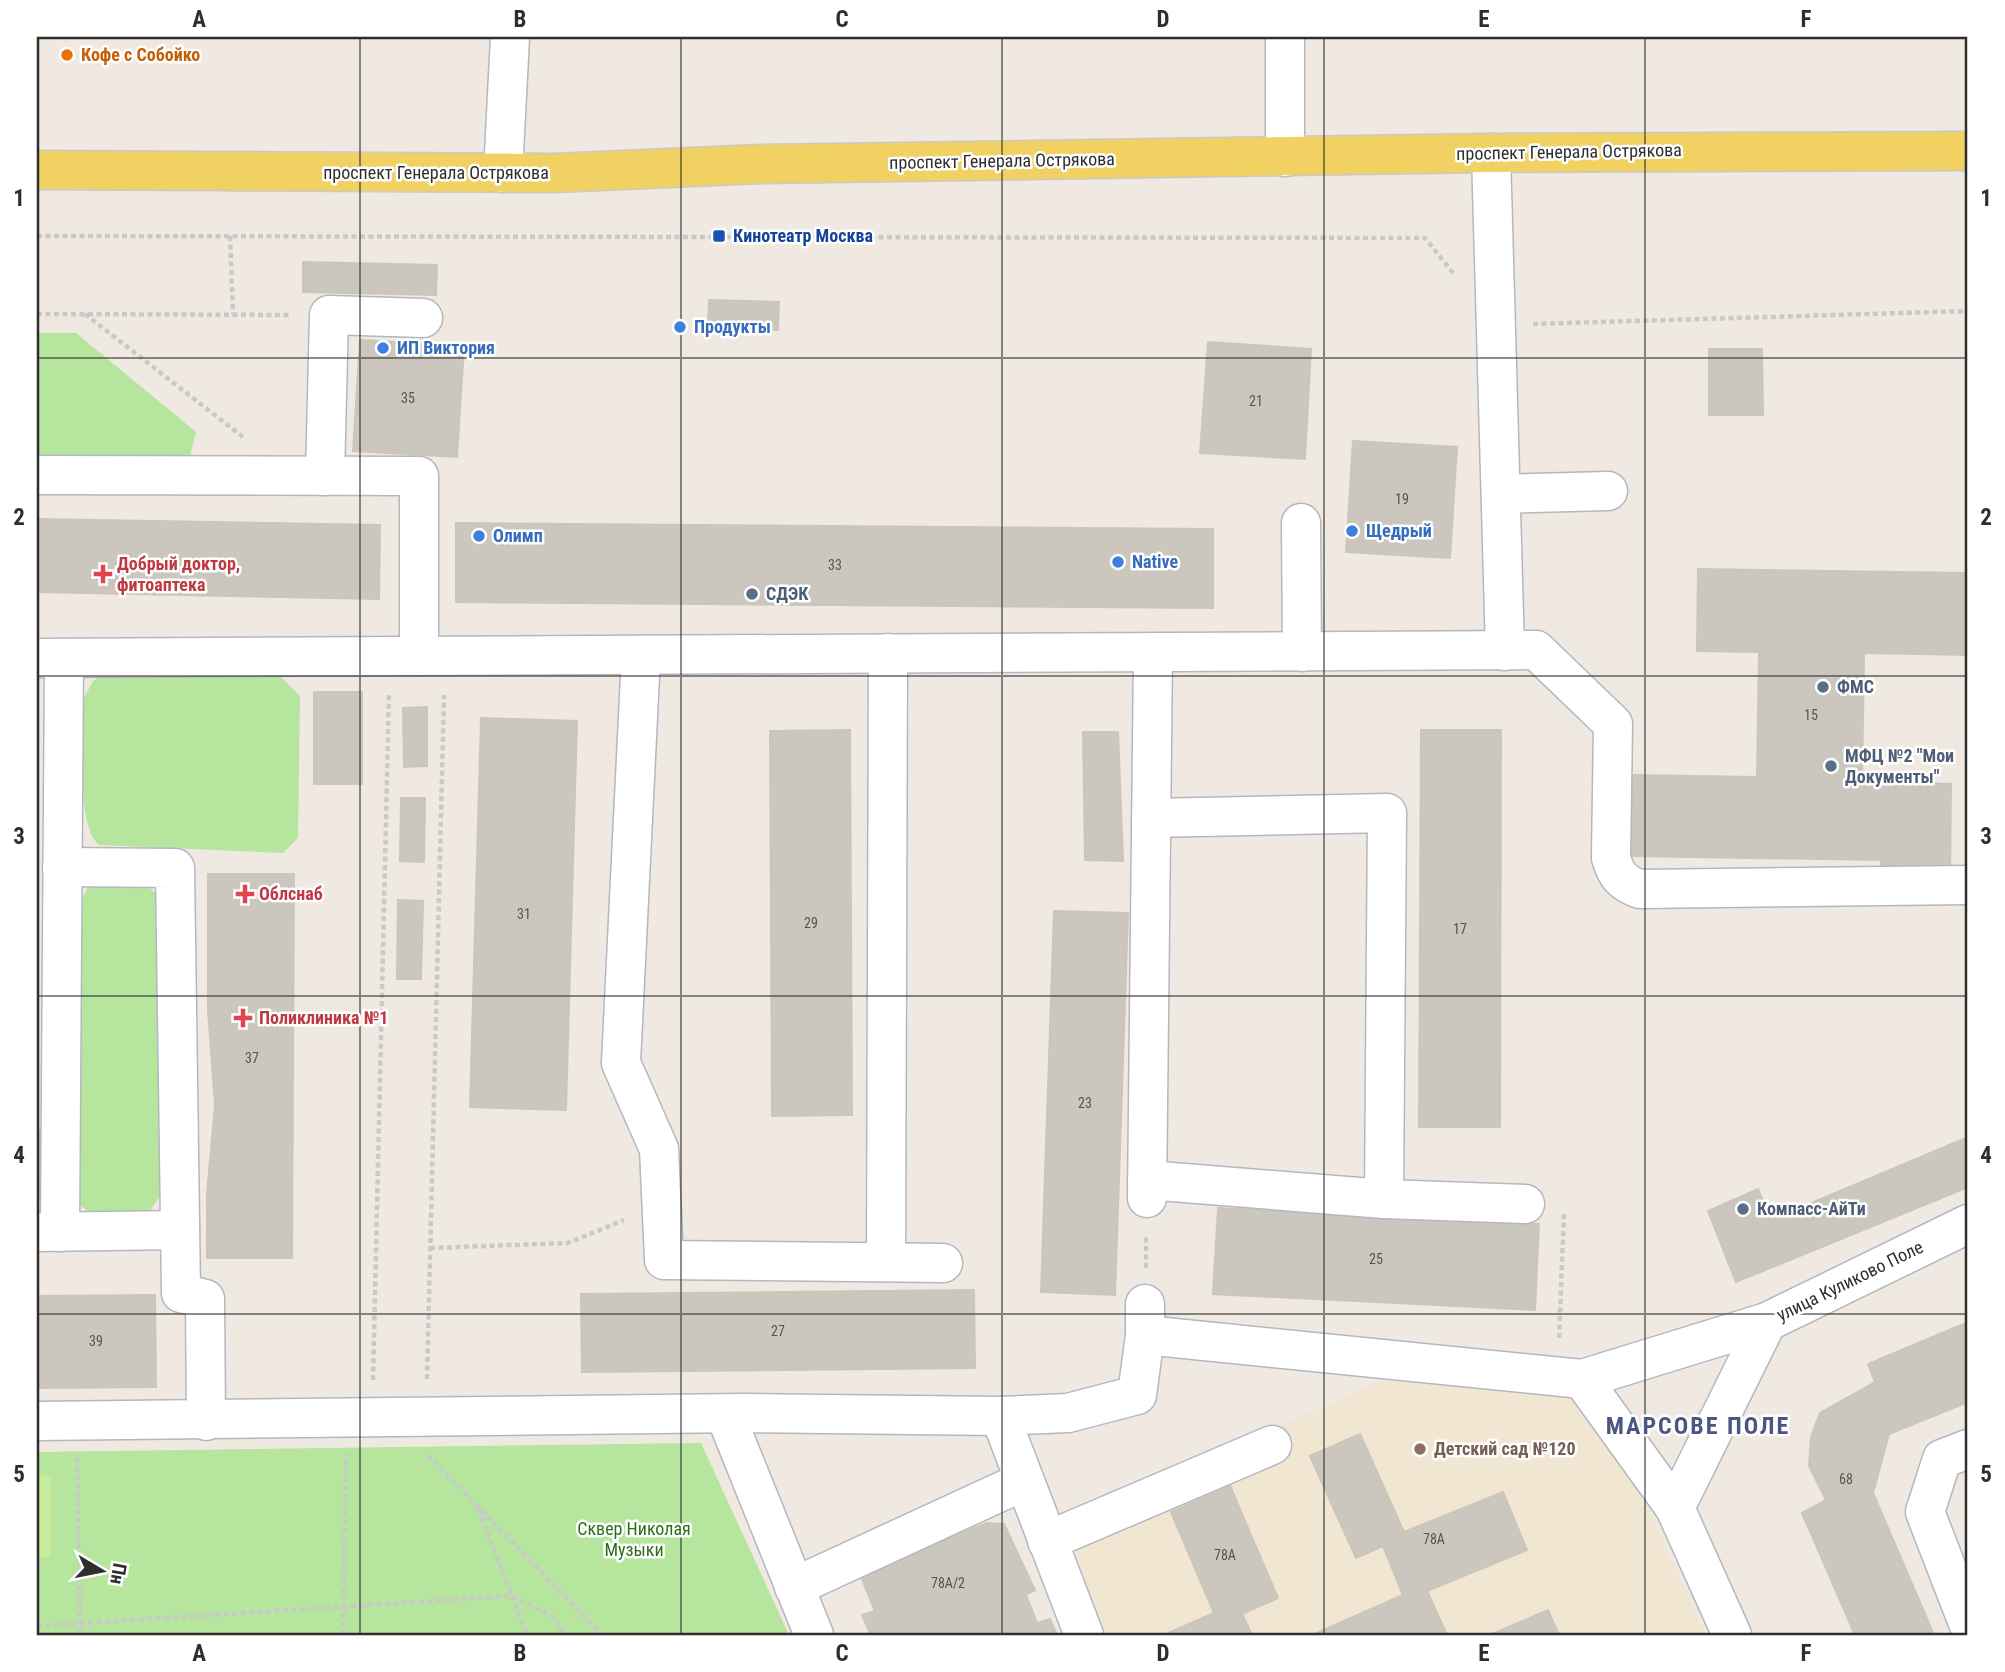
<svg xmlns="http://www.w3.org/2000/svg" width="2005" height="1672" viewBox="0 0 2005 1672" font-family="'Roboto Condensed',sans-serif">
<rect width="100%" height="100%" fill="#efe9e1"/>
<path fill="#f0e6d1" d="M1412,1367L1573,1382L1652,1517L1706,1635H1094L1049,1530Z"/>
<g fill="#b6e59e">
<path d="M37,333H76L196,432L189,460L37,462Z"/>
<path d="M112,670L265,671L282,678L300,696L298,838L283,853L99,845C75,826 84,730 84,698L93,681Z"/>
<path d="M91,881L144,882L155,893L161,1194L148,1214L94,1216L80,1205L82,899Z"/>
<path d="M37,1128L41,1131L42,1195L37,1202Z"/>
<path d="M701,1443L789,1635H37V1452Z"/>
</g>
<path fill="#c9ec9a" d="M37,1475L51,1476V1557H37Z"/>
<g fill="#cbc7bf" stroke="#cbc5ba" stroke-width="2">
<path d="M1725,37H1968V38Z"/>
<path d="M303,262L437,265L436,295L303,292Z"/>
<path d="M709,300L779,302L778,330L708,328Z"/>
<path d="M360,340L464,346L457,457L353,451Z"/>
<path d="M1208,342L1311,349L1305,459L1200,453Z"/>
<path d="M1709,349H1762L1763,415H1709Z"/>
<path d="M1353,441L1457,447L1450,558L1346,552Z"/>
<path d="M37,519L380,525L379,599L37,592Z"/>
<path d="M456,523L1213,529V608L456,602Z"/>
<path d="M1698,569L1968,573V655L1864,653L1862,782L1951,784L1950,883L1881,882V860L1631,856L1632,775L1757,777L1759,652L1697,651Z"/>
<rect x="314" y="692" width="48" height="92"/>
<path d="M427,707V766L404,767L403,708Z"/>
<path d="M481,718L577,721L566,1110L470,1107Z"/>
<path d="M850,730L852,1115L772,1116L770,731Z"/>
<path d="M1421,730H1501L1500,1127H1419Z"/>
<path d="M1083,732H1118L1123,861L1085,860Z"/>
<path d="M401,798H425L424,862L400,861Z"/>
<path d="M208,874H294L292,1258H207V1194L215,1105L208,1011Z"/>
<path d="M398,900L423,901L421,979H397Z"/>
<path d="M1054,911L1128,913L1115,1295L1041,1292Z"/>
<path d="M1968,1137V1187L1736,1282L1708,1211L1758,1189L1771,1220Z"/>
<path d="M1218,1208L1539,1224L1535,1310L1213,1294Z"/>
<path d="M974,1290L975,1368L582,1372L581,1294Z"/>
<path d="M155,1295L156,1387L37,1388V1296Z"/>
<path d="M1968,1322V1402L1889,1434L1873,1493L1934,1635H1855L1802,1513L1826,1500L1809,1466L1811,1437L1820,1413L1875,1382L1868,1364Z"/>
<path d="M1360,1434L1404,1532L1503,1492L1527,1550L1427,1591L1447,1635H1312L1403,1595L1383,1546L1356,1558L1310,1456Z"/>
<path d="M1230,1486L1278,1598L1242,1614L1252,1635H1164L1214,1613L1171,1512Z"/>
<path d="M987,1523L1004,1524L1035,1590L1026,1595L1037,1623L1050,1619L1057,1635H871L862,1615L875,1611L861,1577L941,1532L947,1539Z"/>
<path d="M1548,1610L1559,1635H1490Z"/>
</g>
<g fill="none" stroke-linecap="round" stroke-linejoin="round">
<defs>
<g id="minor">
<path d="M1285,37V157"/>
<path d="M1491,153L1505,651"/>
<path d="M503,173L510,37"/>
<path d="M37,475L419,476V656"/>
<path d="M325,476L329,315L423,318"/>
<path d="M1501,494L1608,491"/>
<path d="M1301,523L1302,652"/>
<path d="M641,655L621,1063L659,1149L664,1260L943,1263"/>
<path d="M37,658L1536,650L1613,724L1611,858C1616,875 1622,883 1640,889L1968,885"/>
<path d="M1151,818L1387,813L1384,1199"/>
<path d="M62,867L175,868L181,1293L205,1299L206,1421"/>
<path d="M1147,1180L1384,1199L1525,1204"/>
<path d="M1147,1198L1153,653"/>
<path d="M37,1232L180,1230"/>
<path d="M60,1232L64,658"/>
<path d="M886,1262L888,653"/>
<path d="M1145,1335L1582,1379L1767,1322"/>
<path d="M1582,1379L1675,1508L1732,1635"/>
<path d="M725,1414L814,1635"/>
<path d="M37,1421L743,1413L1000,1416"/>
<path d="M1968,1449L1942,1459L1925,1512L1968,1623"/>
<path d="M1675,1508L1767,1322L1968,1224"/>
<path d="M1047,1541L1272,1445"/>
<path d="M794,1587L1024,1481"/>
<path d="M1084,1635L1000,1416L1068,1413L1137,1395L1145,1335V1304"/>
</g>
<path id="major" d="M37,170L555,173L761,164L1491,153L1968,151"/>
</defs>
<use href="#minor" stroke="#b4b7c1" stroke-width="41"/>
<use href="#major" stroke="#c9c9c9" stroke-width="41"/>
<g stroke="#c9c9c9" stroke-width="4.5" stroke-dasharray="5 3.5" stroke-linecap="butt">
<path d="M37,236L1425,238L1454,274"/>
<path d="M230,236L233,314"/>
<path d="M37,314L290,315"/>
<path d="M85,314L243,437"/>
<path d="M1533,324L1968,311"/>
<path d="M430,1248L568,1243L624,1220"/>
<path d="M1146,1268V1235"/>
<path d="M1559,1338L1564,1214"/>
<path d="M427,1379L444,695"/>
<path d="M373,1380L389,692"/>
<path d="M428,1455L602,1635"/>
<path d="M77,1458L80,1635"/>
<path d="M478,1509L527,1635"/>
<path d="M37,1626L512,1596L553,1616L564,1635"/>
<path d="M343,1635L346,1454"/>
</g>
<use href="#minor" stroke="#fff" stroke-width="38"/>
<use href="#major" stroke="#f2d163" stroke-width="38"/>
</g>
<path fill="none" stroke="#2e2e2e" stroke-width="2" stroke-opacity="0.55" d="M360,37V1635M681,37V1635M1002,37V1635M1324,37V1635M1645,37V1635M37,358H1968M37,676H1968M37,996H1968M37,1314H1968"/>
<circle fill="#e8710a" stroke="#fff" stroke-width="2.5" cx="67" cy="55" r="7"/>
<rect fill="#1a4fb4" stroke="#fff" stroke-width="2.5" x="712" y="229" width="14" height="14" rx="3.5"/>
<g fill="#3f7fe0" stroke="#fff" stroke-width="2.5">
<circle cx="680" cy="327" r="7"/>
<circle cx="383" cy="348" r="7"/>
<circle cx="1352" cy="531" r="7"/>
<circle cx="479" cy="536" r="7"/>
<circle cx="1118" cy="562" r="7"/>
</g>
<g fill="#e0444e" stroke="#fff" stroke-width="2.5">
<path d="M99.5 563.5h7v7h7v7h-7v7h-7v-7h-7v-7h7z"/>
<path d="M241.5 883.5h7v7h7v7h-7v7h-7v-7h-7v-7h7z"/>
<path d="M239.5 1007.5h7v7h7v7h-7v7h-7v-7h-7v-7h7z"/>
</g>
<g fill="#5c6f8a" stroke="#fff" stroke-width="2.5">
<circle cx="752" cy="594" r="7"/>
<circle cx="1823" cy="687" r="7"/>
<circle cx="1831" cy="766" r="7"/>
<circle cx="1743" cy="1209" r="7"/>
</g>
<circle fill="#8d6e63" stroke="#fff" stroke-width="2.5" cx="1420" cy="1449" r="7"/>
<g text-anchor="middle" stroke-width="5" stroke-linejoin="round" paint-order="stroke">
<g font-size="14" fill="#555452">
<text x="408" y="403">35</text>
<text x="1256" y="406">21</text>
<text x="1402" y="504">19</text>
<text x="835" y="570">33</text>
<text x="1811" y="720">15</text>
<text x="524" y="919">31</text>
<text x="811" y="928">29</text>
<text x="1460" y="934">17</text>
<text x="252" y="1063">37</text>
<text x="1085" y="1108">23</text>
<text x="1376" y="1264">25</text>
<text x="778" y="1336">27</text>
<text x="96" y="1346">39</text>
<text x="1846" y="1484">68</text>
<text x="1434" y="1544">78А</text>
<text x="1225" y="1560">78А</text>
<text x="948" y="1588">78А/2</text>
</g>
<g font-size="18" font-weight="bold" fill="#c56008" stroke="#fff" text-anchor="start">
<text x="81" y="61">Кофе с Собойко</text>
</g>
<g font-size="18" fill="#2e2e2e" stroke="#fff">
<text transform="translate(1569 152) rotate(-1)" y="6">проспект Генерала Острякова</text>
<text transform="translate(1002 161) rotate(-1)" y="6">проспект Генерала Острякова</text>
<text x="436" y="179">проспект Генерала Острякова</text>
<text transform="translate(1850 1281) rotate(-26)" y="6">улица Куликово Поле</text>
</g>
<g font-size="18" font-weight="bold" fill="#164399" stroke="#fff" text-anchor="start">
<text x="733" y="242">Кинотеатр Москва</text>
</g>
<g font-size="18" font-weight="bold" fill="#366cbe" stroke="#fff" text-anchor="start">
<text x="694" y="333">Продукты</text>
<text x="397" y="354">ИП Виктория</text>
<text x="1366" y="537">Щедрый</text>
<text x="493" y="542">Олимп</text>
<text x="1132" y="568">Native</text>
</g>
<g font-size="18" font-weight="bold" fill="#be3a42" stroke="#fff" text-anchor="start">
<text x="117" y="570">Добрый доктор,<tspan x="117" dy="21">фитоаптека</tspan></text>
<text x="259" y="900">Облснаб</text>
<text x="259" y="1024">Поликлиника №1</text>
</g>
<g font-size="18" font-weight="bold" fill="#4e5e75" stroke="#fff" text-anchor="start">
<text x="766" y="600">СДЭК</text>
<text x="1837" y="693">ФМС</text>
<text x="1845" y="762">МФЦ №2 "Мои<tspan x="1845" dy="21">Документы"</tspan></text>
<text x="1757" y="1215">Компасс-АйТи</text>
</g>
<g font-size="18" font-weight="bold" fill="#785e54" stroke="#fff" text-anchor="start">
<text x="1434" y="1455">Детский сад №120</text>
</g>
<g font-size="18" fill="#2c6e1b" stroke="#fff">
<text x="634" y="1535">Сквер Николая<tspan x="634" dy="21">Музыки</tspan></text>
</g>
<g font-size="24" font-weight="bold" letter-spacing="2" fill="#4d5680" stroke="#fff">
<text x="1698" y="1434">МАРСОВЕ ПОЛЕ</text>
</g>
</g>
<rect width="2005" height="1672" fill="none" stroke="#ffffff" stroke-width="77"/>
<g transform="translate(102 1571) rotate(100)" stroke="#ffffff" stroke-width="5" paint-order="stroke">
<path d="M0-5L12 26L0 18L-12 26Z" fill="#2e2e2e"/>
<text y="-10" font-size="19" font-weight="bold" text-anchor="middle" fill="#2e2e2e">Пн</text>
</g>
<rect x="38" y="38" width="1928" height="1596" fill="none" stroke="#2e2e2e" stroke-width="2.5"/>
<g font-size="23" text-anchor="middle" font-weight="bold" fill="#2e2e2e">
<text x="199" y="27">A</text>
<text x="520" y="27">B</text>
<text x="842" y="27">C</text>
<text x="1163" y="27">D</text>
<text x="1484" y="27">E</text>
<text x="1806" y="27">F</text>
<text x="19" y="206">1</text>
<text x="1986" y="206">1</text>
<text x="19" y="525">2</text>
<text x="1986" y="525">2</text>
<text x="19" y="844">3</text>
<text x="1986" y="844">3</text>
<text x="19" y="1163">4</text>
<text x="1986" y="1163">4</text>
<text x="19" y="1482">5</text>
<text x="1986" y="1482">5</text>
<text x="199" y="1661">A</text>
<text x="520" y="1661">B</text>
<text x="842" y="1661">C</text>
<text x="1163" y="1661">D</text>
<text x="1484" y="1661">E</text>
<text x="1806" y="1661">F</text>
</g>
</svg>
